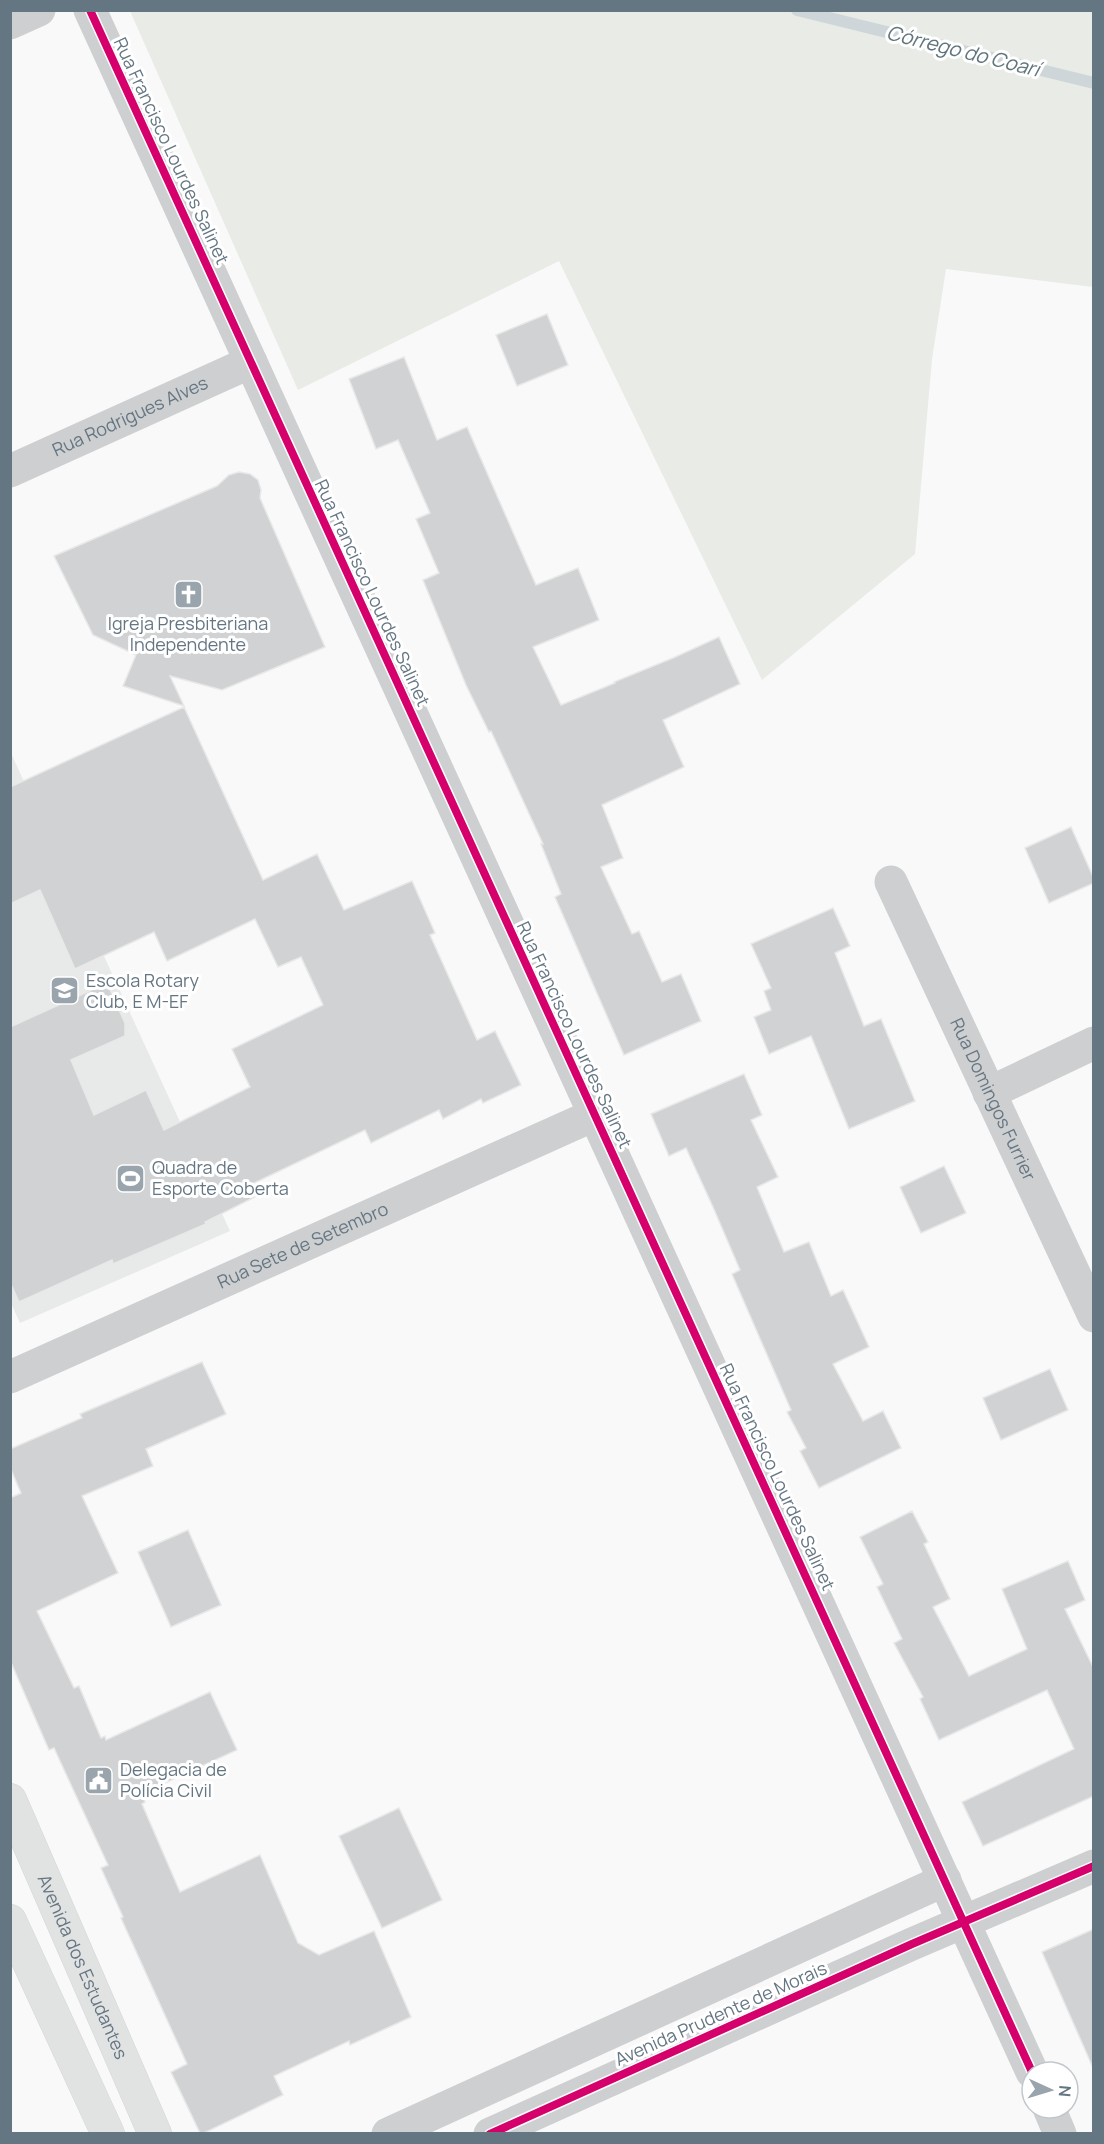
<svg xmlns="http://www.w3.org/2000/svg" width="1104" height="2144" viewBox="0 0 1104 2144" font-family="Manrope,sans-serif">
<rect width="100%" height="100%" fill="#f9f9f9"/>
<path fill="#e8e9e9" d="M10,751L230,1231L20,1323L10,1301Z"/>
<path fill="#e8ebe6" d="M130,11H1093V287L946,269L932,359L915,554L762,680L559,261L298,390Z"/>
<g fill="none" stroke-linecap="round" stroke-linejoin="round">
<path stroke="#ced6d9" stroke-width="12" d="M797,10L1094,83"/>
</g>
<g fill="#d0d2d3" stroke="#e8e8e8" stroke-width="1.5">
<path d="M547,314L568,365L517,386L496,335Z"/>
<path d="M404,357L437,440L467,427L536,585L578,568L599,620L533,647L561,705L615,683L614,682L673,658L719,637L740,684L663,720L684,767L602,805L623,858L601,867L632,934L639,931L662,982L681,974L701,1021L624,1055L555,897L561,894L541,844H543L491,731L489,732L466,685L423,580L439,573L416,519L430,513L398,440L376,449L349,379Z"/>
<path d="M239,472L250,474L258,480L261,490L260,498L325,647L222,690L170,676L184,706L123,686L136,655L93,635L54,556L217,486L229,475Z"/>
<path d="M184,707L263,880L317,854L344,910L412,881L435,933L430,935L477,1040L495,1031L521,1085L483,1103L481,1099L443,1119L439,1110L371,1143L365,1130L250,1185L255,1197L205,1222L206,1224L113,1264L112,1260L19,1302L10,1282V1027L107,983L125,1023V1036L71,1060L94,1115L146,1090L164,1130L250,1087L232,1049L323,1005L301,957L278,967L255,919L167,961L154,932L75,969L40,890L10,904V787Z"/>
<path d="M1071,827L1094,879V883L1049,903L1025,848Z"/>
<path d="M833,908L850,946L835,953L864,1026L881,1019L915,1101L849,1129L811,1036L769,1054L754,1017L771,1010L764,991L771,988L751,944Z"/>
<path d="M744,1074L762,1115L751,1120L778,1177L757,1187L784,1252L809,1242L831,1296L843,1290L869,1347L833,1364L863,1421L883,1411L901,1448L819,1488L800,1451L806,1448L787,1412L791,1410L732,1274L740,1270L713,1207L686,1148L669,1156L651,1114Z"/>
<path d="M944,1166L966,1213L921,1233L900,1187Z"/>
<path d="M202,1362L226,1414L146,1449L153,1466L82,1496L118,1573L37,1611L74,1688L79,1686L101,1738L105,1736L106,1740L210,1692L237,1750L141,1794L145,1802L142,1804L180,1892L260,1855L298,1943L319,1955L374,1931L411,2017L350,2045L349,2041L274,2076L283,2095L204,2133H200L171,2072L187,2064L121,1918L123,1917L101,1868L108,1865L54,1748L49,1750L10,1660V1498L21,1493L10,1467V1449L82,1418L80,1414Z"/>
<path d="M1050,1369L1068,1410L1001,1440L983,1398Z"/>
<path d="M912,1511L928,1542L924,1544L950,1599L933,1607L969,1676L1027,1649L1002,1589L1068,1561L1085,1600L1065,1609L1094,1669V1796L983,1846L962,1802L1074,1749L1047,1690L939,1740L920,1699L923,1697L894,1643L902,1639L877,1587L883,1584L860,1537Z"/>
<path d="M188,1530L221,1605L171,1627L138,1552Z"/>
<path d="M399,1808L442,1900L382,1928L339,1836Z"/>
<path d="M1094,1929V2070L1042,1952Z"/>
</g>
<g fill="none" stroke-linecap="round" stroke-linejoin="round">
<defs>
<g id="secondary">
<path id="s4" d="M10,1800L155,2134"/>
<path d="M10,1921L108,2134"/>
</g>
</defs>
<use href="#secondary" stroke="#d5d6d7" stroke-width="34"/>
<g stroke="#cecfd0" stroke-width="33">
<path d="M90,10L1032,2072"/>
<path d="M10,23L39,10"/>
<path id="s1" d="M10,471L251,362"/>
<path id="s2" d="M891,882L1094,1316"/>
<path d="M989,1093L1094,1043"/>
<path id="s3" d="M10,1377L594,1115"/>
<path d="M1049,2108L1060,2134"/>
<path d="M388,2134L945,1880"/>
<path d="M490,2134L912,1944L1094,1866"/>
</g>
<use href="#secondary" stroke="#e1e2e2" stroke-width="33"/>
<defs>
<g id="cycleway">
<path d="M90,10L1032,2072"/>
<path d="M490,2134L912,1944L1094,1866"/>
</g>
</defs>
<use href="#cycleway" stroke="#fff" stroke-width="11"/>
<use href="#cycleway" stroke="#d6006c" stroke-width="8"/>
</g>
<defs>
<symbol id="church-square" viewBox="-11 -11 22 22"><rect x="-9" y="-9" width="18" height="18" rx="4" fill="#99a4ac" stroke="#fff"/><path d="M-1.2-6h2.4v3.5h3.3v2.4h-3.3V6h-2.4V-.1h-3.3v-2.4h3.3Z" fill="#fff"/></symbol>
<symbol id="school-square" viewBox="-11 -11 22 22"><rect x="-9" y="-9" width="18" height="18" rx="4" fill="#99a4ac" stroke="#fff"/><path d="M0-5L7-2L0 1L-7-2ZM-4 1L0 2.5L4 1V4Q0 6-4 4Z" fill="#fff"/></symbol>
<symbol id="stadium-square" viewBox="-11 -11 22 22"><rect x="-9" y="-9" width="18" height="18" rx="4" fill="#99a4ac" stroke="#fff"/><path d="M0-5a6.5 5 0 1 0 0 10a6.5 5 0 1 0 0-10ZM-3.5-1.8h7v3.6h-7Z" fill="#fff"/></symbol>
<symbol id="civic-square" viewBox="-11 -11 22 22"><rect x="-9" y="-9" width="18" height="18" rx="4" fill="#99a4ac" stroke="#fff"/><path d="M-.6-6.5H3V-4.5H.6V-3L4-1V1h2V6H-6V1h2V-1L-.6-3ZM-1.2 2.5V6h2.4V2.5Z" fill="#fff"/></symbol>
</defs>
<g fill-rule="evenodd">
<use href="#church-square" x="172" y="578" width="33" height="33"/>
<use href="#school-square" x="48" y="974" width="33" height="33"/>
<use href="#stadium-square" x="114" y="1162" width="33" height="33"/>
<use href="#civic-square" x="82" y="1764" width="33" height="33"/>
</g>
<g text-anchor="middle" stroke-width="6" stroke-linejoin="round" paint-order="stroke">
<g font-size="18" fill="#657683" stroke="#fff">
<text transform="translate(171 151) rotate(65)" y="6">Rua Francisco Lourdes Salinet</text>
<text dy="6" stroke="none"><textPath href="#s1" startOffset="132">Rua Rodrigues Alves</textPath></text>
<text transform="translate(372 593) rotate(65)" y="6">Rua Francisco Lourdes Salinet</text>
<text transform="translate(574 1035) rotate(65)" y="6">Rua Francisco Lourdes Salinet</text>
<text dy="6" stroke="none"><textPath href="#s2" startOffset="240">Rua Domingos Furrier</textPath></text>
<text dy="6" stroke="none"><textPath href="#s3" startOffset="321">Rua Sete de Setembro</textPath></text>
<text transform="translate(777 1477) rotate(65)" y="6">Rua Francisco Lourdes Salinet</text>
<text dy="6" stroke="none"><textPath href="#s4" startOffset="182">Avenida dos Estudantes</textPath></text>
<text transform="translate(721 2014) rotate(-24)" y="6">Avenida Prudente de Morais</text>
</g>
<g font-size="18" fill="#657683" stroke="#fff" text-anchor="start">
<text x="188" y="630" text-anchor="middle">Igreja Presbiteriana<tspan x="188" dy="21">Independente</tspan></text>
<text x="86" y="987">Escola Rotary<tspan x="86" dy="21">Club, E M-EF</tspan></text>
<text x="152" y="1174">Quadra de<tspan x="152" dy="21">Esporte Coberta</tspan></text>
<text x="120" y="1776">Delegacia de<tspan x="120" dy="21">Polícia Civil</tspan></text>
</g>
<g font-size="20" font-style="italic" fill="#60757c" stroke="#fff">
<text transform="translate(963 51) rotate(14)" y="7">Córrego do Coarí</text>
</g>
</g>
<rect width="1104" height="2144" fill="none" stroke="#657683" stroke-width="24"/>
<g transform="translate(1050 2090) rotate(94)"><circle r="28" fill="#ffffff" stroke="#c1c8cd" stroke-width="1.5"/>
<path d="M0-4.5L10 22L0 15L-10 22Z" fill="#99a4ac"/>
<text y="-9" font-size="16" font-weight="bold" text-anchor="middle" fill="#657683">N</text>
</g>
</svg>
